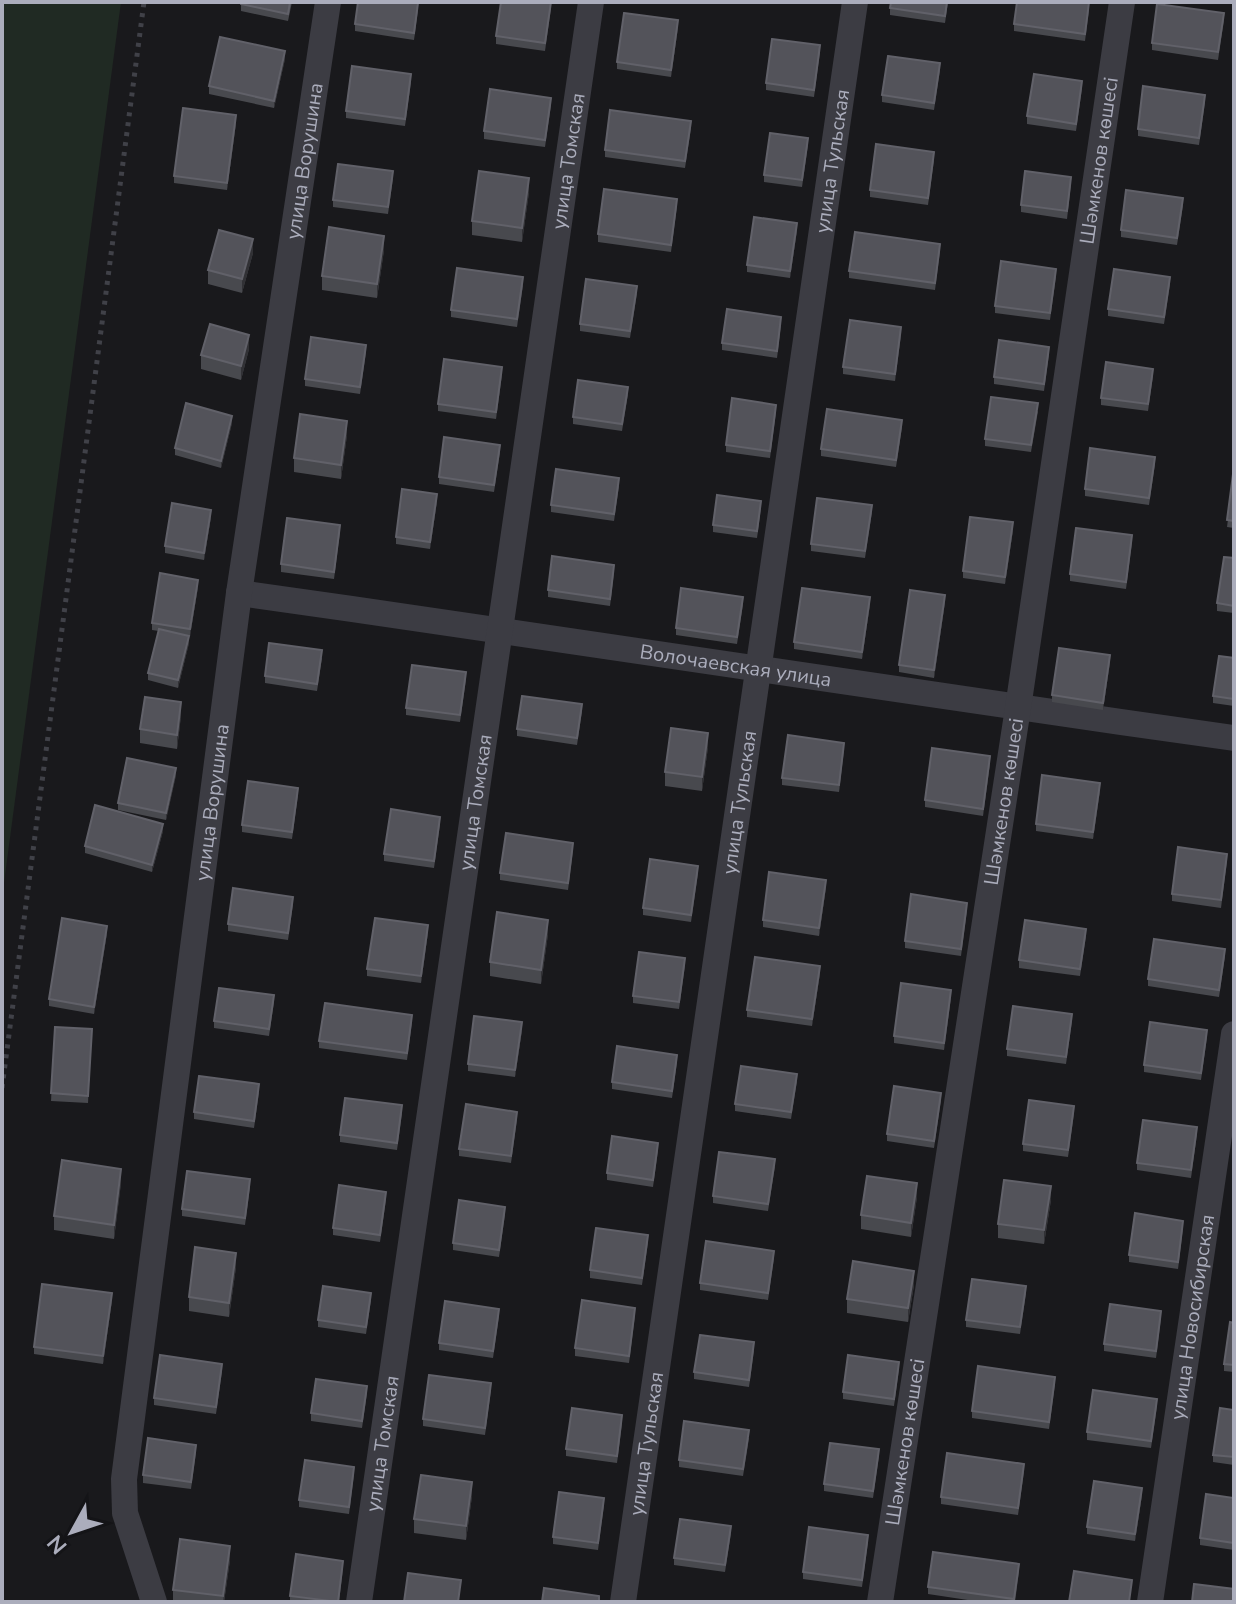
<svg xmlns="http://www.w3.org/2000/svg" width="1236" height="1604" viewBox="0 0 1236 1604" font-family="'Nunito Sans',sans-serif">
<rect width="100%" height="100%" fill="#19191c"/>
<path fill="#202a23" d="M2,2H121L2,898Z"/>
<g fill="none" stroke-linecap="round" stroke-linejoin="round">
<path stroke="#404148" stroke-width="5" stroke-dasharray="4 6" stroke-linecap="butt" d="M2,1088L144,2"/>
<g stroke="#3c3c43" stroke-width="26">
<path id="s1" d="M239,593C571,639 902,692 1234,738"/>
<path id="s2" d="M154,1602L125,1513L124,1479L239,593L328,2"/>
<path id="s3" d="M359,1602L591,2"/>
<path id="s4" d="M623,1602L855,2"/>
<path id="s5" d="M880,1602L1018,708L1122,2"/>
<path id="s6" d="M1150,1602L1234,1034"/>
</g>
</g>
<g fill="#48494e">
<path d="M241,2H292L288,21L241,11Z"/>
<path d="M948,2L945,23L890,15V8Z"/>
<path d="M551,8L545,51L496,44V36Z"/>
<path d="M418,10L414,40L355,31V24Z"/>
<path d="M1089,10L1085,41L1014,31V24Z"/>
<path d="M1224,20L1218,60L1152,50V43Z"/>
<path d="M678,27L671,77L617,69V62Z"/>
<path d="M820,52L814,97L766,90V83Z"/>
<path d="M285,59L274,108L209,94V86Z"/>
<path d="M940,70L934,110L882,102V95Z"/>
<path d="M411,82L405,126L346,118V111Z"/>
<path d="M1082,88L1076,131L1027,124V116Z"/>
<path d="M1205,102L1199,145L1138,136V129Z"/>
<path d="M551,105L545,147L484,139V131Z"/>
<path d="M236,123L227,190L174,183V176Z"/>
<path d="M691,128L685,168L605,157V150Z"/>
<path d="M808,145L802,187L764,182V175Z"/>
<path d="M934,160L928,205L870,197V190Z"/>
<path d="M393,178L388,214L333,207V200Z"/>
<path d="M1071,184L1067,219L1021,212V205Z"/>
<path d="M529,192L522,242L472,235V221Z"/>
<path d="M1183,205L1177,245L1121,237V230Z"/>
<path d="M677,206L671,252L598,242V234Z"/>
<path d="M797,230L790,278L747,272V265Z"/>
<path d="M384,250L377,298L322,290V276Z"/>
<path d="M940,251L935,290L849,278V271Z"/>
<path d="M253,253L242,293L208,284V270Z"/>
<path d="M1056,276L1050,320L995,313V306Z"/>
<path d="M1170,284L1164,324L1108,316V309Z"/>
<path d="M523,285L517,327L451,317V310Z"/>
<path d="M637,293L630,338L580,331V324Z"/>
<path d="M781,324L777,358L722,350V343Z"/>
<path d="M901,334L895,381L843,374V367Z"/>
<path d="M249,349L241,380L201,369V355Z"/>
<path d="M366,352L360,394L305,386V379Z"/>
<path d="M1049,354L1044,391L994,384V377Z"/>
<path d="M502,374L496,419L438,411V404Z"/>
<path d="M1153,376L1148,411L1101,405V398Z"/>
<path d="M628,394L622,431L573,424V417Z"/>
<path d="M1038,411L1031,452L985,446V439Z"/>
<path d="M776,412L770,458L726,452V445Z"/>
<path d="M232,423L221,468L175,455V448Z"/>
<path d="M902,427L896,467L821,456V449Z"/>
<path d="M347,435L341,479L294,472V458Z"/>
<path d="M500,452L494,492L439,484V477Z"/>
<path d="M1155,464L1149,505L1085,496V489Z"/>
<path d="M1234,474V528L1227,527Z"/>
<path d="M619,486L614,521L551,512V505Z"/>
<path d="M437,501L430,549L396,544V537Z"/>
<path d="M761,508L757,538L713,532V525Z"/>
<path d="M872,512L865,558L811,551V544Z"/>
<path d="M211,517L204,560L165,553V546Z"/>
<path d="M1013,530L1005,584L963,578V571Z"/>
<path d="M340,532L334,579L281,572V564Z"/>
<path d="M1132,542L1126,589L1070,581V574Z"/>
<path d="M1234,558V613L1217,611V603Z"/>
<path d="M614,572L610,606L548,597V590Z"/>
<path d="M198,587L190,636H189V643L178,688L148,680V673L159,631L152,630V623Z"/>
<path d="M945,602L934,678L899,672V665Z"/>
<path d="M743,604L737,644L676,635V628Z"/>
<path d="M870,604L862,659L794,649V642Z"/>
<path d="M322,658L317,691L265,683V676Z"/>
<path d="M1234,658V706L1213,703V696Z"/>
<path d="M1110,662L1103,710L1052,702V695Z"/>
<path d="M466,679L460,722L406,715V708Z"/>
<path d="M582,711L577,745L517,736V729Z"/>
<path d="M181,716L177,749L140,743V729Z"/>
<path d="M708,747L702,791L665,786V772Z"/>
<path d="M844,750L839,792L782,785V778Z"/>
<path d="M990,763L983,816L925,807V800Z"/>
<path d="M176,775L166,820L118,810V803Z"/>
<path d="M1100,790L1093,839L1036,831V824Z"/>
<path d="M298,795L292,839L242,832V825Z"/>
<path d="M440,824L434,868L384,861V854Z"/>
<path d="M163,831L152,872L85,853V846Z"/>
<path d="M573,850L568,890L500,880V873Z"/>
<path d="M1227,861L1221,908L1172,901V894Z"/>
<path d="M698,873L691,922L643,915V908Z"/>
<path d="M826,887L819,936L763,927V920Z"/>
<path d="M293,904L288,940L228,931V924Z"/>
<path d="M967,910L961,956L905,948V941Z"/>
<path d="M428,932L421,983L367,976V969Z"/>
<path d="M107,933L94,1014L49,1006V999Z"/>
<path d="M548,934L541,984L490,976V962Z"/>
<path d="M1086,936L1080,976L1019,968V960Z"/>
<path d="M1225,956L1219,997L1148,986V979Z"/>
<path d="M685,965L679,1009L633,1003V996Z"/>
<path d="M820,973L812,1026L747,1017V1010Z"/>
<path d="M951,997L944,1050L894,1043V1036Z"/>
<path d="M274,1002L269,1036L214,1028V1021Z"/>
<path d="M1072,1021L1066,1064L1007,1056V1049Z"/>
<path d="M412,1022L407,1060L319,1048V1041Z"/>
<path d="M55,1027L92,1029L88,1103L51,1101Z"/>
<path d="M522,1030L515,1077L468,1071V1064Z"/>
<path d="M1207,1037L1201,1080L1144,1072V1065Z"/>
<path d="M677,1062L672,1098L612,1089V1082Z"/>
<path d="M797,1081L791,1119L735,1111V1104Z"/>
<path d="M259,1092L254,1128L194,1119V1112Z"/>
<path d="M941,1100L934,1148L887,1141V1134Z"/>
<path d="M402,1113L397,1150L340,1142V1135Z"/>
<path d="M1074,1113L1068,1157L1023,1151V1144Z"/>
<path d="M517,1119L511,1163L459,1156V1149Z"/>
<path d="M1197,1134L1191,1178L1137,1170V1163Z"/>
<path d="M658,1150L653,1187L607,1180V1173Z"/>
<path d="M775,1166L768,1211L713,1203V1196Z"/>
<path d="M121,1183L114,1239L54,1230V1216Z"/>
<path d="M250,1187L245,1225L182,1216V1209Z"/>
<path d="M917,1197L911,1237L861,1229V1215Z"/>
<path d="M386,1199L380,1242L333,1235V1228Z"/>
<path d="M1051,1200L1044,1244L998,1238V1224Z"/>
<path d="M505,1214L499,1257L453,1250V1243Z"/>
<path d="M1183,1228L1178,1269L1129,1262V1255Z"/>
<path d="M648,1242L642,1285L590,1278V1270Z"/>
<path d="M774,1258L768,1300L700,1290V1283Z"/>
<path d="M236,1267L229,1317L189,1311V1297Z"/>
<path d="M914,1285L908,1322L847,1313V1299Z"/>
<path d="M1026,1293L1020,1334L966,1327V1320Z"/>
<path d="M112,1300L103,1364L34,1354V1347Z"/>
<path d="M371,1300L366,1334L318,1327V1320Z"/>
<path d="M635,1315L629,1363L575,1356V1348Z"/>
<path d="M499,1316L493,1358L439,1350V1343Z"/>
<path d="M1161,1318L1156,1358L1104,1351V1344Z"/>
<path d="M1234,1323V1372L1224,1371V1364Z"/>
<path d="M754,1350L749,1387L694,1379V1372Z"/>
<path d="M899,1369L894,1406L843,1399V1392Z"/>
<path d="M222,1371L216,1414L154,1405V1398Z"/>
<path d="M1055,1384L1049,1429L972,1418V1411Z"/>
<path d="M491,1390L485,1435L423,1426V1419Z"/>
<path d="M367,1393L362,1428L311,1421V1413Z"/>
<path d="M1157,1406L1151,1448L1087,1440V1432Z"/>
<path d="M1234,1410V1465L1213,1462V1455Z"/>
<path d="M622,1423L617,1463L566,1456V1449Z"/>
<path d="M749,1438L743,1476L679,1467V1460Z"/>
<path d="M196,1452L191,1489L143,1483V1475Z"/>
<path d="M879,1456L873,1498L824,1491V1484Z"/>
<path d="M1024,1471L1018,1515L941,1504V1497Z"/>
<path d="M354,1474L349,1514L299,1507V1500Z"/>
<path d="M1142,1495L1135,1541L1087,1534V1527Z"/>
<path d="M472,1496L466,1540L414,1533V1519Z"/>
<path d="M1234,1498V1550L1200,1545V1538Z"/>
<path d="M604,1505L598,1550L553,1544V1537Z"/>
<path d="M731,1533L725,1572L674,1565V1558Z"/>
<path d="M868,1542L862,1587L803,1579V1572Z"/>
<path d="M230,1560L224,1602H173V1590Z"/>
<path d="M343,1568L339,1602H290V1596Z"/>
<path d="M1019,1571L1015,1602H981L928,1594V1587Z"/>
</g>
<g fill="#313135">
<path d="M678,20V27L671,77V70Z"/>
<path d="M285,51V59L274,108V101Z"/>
<path d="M236,115V123L227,190V183Z"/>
<path d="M529,178V192L522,242V228Z"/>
<path d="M797,223V230L790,278V271Z"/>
<path d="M384,236V250L377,298V284Z"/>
<path d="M253,239V253L242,293V279Z"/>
<path d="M901,327V334L895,381V374Z"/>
<path d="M249,335V349L241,380V366Z"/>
<path d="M502,367V374L496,419V412Z"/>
<path d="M232,416V423L221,468V461Z"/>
<path d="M347,421V435L341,479V465Z"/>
<path d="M437,494V501L430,549V542Z"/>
<path d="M211,510V517L204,560V553Z"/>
<path d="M1013,522V530L1005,584V577Z"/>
<path d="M198,580V587L190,636V629Z"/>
<path d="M945,595V602L934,678V670Z"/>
<path d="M870,597V604L862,659V652Z"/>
<path d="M189,636V643L178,688V680Z"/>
<path d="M1110,655V662L1103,710V703Z"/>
<path d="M181,702V716L177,749V735Z"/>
<path d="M708,733V747L702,791V777Z"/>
<path d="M990,756V763L983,816V809Z"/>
<path d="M176,768V775L166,820V813Z"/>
<path d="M1100,783V790L1093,839V832Z"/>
<path d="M163,824V831L152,872V865Z"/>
<path d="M826,880V887L819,936V928Z"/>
<path d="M548,920V934L541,984V970Z"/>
<path d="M428,925V932L421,983V976Z"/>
<path d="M107,926V933L94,1014V1007Z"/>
<path d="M820,966V973L812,1026V1019Z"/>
<path d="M951,990V997L944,1050V1043Z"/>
<path d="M522,1022V1030L515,1077V1070Z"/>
<path d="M121,1169V1183L114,1239V1225Z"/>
<path d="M917,1183V1197L911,1237V1223Z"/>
<path d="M1051,1186V1200L1044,1244V1230Z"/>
<path d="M236,1253V1267L229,1317V1303Z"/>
<path d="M914,1271V1285L908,1322V1308Z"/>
<path d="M112,1293V1300L103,1364V1356Z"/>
<path d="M472,1482V1496L466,1540V1526Z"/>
<path d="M1142,1488V1495L1135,1541V1534Z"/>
<path d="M230,1546V1560L224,1602H223Z"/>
</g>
<g fill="#53535a" stroke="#616169" stroke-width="2">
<path d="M241,2H290L288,14L241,4Z"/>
<path d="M358,2L418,3L414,33L355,24Z"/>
<path d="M501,2H551L545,43L496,36Z"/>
<path d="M891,2H947L945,16L890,8Z"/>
<path d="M1017,2H1089L1085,34L1014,24Z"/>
<path d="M1157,4L1224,13L1218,52L1152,43Z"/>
<path d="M624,13L678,20L671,70L617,62Z"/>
<path d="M220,37L285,51L274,101L209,86Z"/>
<path d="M772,39L820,45L814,90L766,83Z"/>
<path d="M888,56L940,63L934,103L882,95Z"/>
<path d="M352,66L411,74L405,119L346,111Z"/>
<path d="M1034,74L1082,81L1076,124L1027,116Z"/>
<path d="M1143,86L1205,95L1199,138L1138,129Z"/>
<path d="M490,89L551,98L545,140L484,131Z"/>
<path d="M183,108L236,115L227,183L174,176Z"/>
<path d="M610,110L691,121L685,161L605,150Z"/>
<path d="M770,133L808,138L802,180L764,175Z"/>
<path d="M876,144L934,152L928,198L870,190Z"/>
<path d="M338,164L393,171L388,207L333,200Z"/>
<path d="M479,171L529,178L522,228L472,221Z"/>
<path d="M1025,171L1071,177L1067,211L1021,205Z"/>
<path d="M604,189L677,199L671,245L598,234Z"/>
<path d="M1126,190L1183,198L1177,238L1121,230Z"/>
<path d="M754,217L797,223L790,271L747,265Z"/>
<path d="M329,227L384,236L377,284L322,276Z"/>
<path d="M219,230L253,239L242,279L208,270Z"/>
<path d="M855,232L940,244L935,283L849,271Z"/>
<path d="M1001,261L1056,269L1050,313L995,306Z"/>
<path d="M457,268L523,277L517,319L451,310Z"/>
<path d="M1114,269L1170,277L1164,317L1108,309Z"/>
<path d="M586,279L637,286L630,331L580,324Z"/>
<path d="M727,309L781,317L777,351L722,343Z"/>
<path d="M850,320L901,327L895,374L843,367Z"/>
<path d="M210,324L249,335L241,366L201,355Z"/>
<path d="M311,337L366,345L360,387L305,379Z"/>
<path d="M999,340L1049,347L1044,384L994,377Z"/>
<path d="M444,359L502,367L496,412L438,404Z"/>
<path d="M1106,362L1153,369L1148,404L1101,398Z"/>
<path d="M578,380L628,387L622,424L573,417Z"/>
<path d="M991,397L1038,403L1031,445L985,439Z"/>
<path d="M732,398L776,405L770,451L726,445Z"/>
<path d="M186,403L232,416L221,461L175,448Z"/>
<path d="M827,409L902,420L896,460L821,449Z"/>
<path d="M300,414L347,421L341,465L294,458Z"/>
<path d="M444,437L500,445L494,485L439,477Z"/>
<path d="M1090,448L1155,457L1149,498L1085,489Z"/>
<path d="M556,469L619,478L614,514L551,505Z"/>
<path d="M1233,474H1234V521L1227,520Z"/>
<path d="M402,489L437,494L430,542L396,537Z"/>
<path d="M717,495L761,501L757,531L713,525Z"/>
<path d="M817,498L872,505L865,551L811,544Z"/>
<path d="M172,503L211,510L204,553L165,546Z"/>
<path d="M970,517L1013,522L1005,577L963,571Z"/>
<path d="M287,518L340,525L334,572L281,564Z"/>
<path d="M1076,528L1132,535L1126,582L1070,574Z"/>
<path d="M552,556L614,565L610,599L548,590Z"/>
<path d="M1224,557L1234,558V606L1217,603Z"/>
<path d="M160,573L198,580L190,629L152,623Z"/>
<path d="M681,588L743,597L737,637L676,628Z"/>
<path d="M802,588L870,597L862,652L794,642Z"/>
<path d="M910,590L945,595L934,670L899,665Z"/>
<path d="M159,629L189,636L178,680L148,673Z"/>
<path d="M269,643L322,650L317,684L265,676Z"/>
<path d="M1059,648L1110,655L1103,703L1052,695Z"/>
<path d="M1219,656L1234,658V699L1213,696Z"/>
<path d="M412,665L466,672L460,715L406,708Z"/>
<path d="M522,696L582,704L577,738L517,729Z"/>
<path d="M145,697L181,702L177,735L140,729Z"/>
<path d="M671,728L708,733L702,777L665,772Z"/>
<path d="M788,735L844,743L839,785L782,778Z"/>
<path d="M932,748L990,756L983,809L925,800Z"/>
<path d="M127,758L176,768L166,813L118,803Z"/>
<path d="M1042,775L1100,783L1093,832L1036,824Z"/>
<path d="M248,781L298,788L292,832L242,825Z"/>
<path d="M95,805L163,824L152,865L85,846Z"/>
<path d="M391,809L440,817L434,861L384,854Z"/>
<path d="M506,833L573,843L568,883L500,873Z"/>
<path d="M1178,847L1227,854L1221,900L1172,894Z"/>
<path d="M650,859L698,866L691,915L643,908Z"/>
<path d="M769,872L826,880L819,928L763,920Z"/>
<path d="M233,888L293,897L288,933L228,924Z"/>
<path d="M911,894L967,903L961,949L905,941Z"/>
<path d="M497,912L548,920L541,970L490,962Z"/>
<path d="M62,918L107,926L94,1007L49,999Z"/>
<path d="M375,918L428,925L421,976L367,969Z"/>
<path d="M1025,920L1086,929L1080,969L1019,960Z"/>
<path d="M1154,939L1225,949L1219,990L1148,979Z"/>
<path d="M639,952L685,958L679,1002L633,996Z"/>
<path d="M755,957L820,966L812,1019L747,1010Z"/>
<path d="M901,983L951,990L944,1043L894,1036Z"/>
<path d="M219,988L274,995L269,1029L214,1021Z"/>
<path d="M325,1003L412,1015L407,1053L319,1041Z"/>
<path d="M1013,1006L1072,1014L1066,1057L1007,1049Z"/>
<path d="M474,1016L522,1022L515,1070L468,1064Z"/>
<path d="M1150,1022L1207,1030L1201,1073L1144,1065Z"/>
<path d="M55,1027L92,1029L88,1096L51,1093Z"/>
<path d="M617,1046L677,1055L672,1091L612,1082Z"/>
<path d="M741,1066L797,1074L791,1112L735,1104Z"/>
<path d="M199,1076L259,1084L254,1121L194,1112Z"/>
<path d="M894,1086L941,1093L934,1141L887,1134Z"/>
<path d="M345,1098L402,1105L397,1143L340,1135Z"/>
<path d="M1029,1100L1074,1106L1068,1150L1023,1144Z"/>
<path d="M466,1104L517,1112L511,1156L459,1149Z"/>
<path d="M1143,1120L1197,1127L1191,1170L1137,1163Z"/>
<path d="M612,1136L658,1143L653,1180L607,1173Z"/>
<path d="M719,1152L775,1159L768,1204L713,1196Z"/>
<path d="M62,1160L121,1169L114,1225L54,1216Z"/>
<path d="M187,1171L250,1179L245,1218L182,1209Z"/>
<path d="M867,1176L917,1183L911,1223L861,1215Z"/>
<path d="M1004,1180L1051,1186L1044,1230L998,1224Z"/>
<path d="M339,1185L386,1192L380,1235L333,1228Z"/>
<path d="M459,1200L505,1207L499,1250L453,1243Z"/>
<path d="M1135,1213L1183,1221L1178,1262L1129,1255Z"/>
<path d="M596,1228L648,1235L642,1278L590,1270Z"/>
<path d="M706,1241L774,1251L768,1293L700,1283Z"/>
<path d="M195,1247L236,1253L229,1303L189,1297Z"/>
<path d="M853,1261L914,1271L908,1308L847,1299Z"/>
<path d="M972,1279L1026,1286L1020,1327L966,1320Z"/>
<path d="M42,1284L112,1293L103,1356L34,1347Z"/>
<path d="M323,1286L371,1293L366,1327L318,1320Z"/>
<path d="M582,1300L635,1308L629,1356L575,1348Z"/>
<path d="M445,1301L499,1309L493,1351L439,1343Z"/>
<path d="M1110,1304L1161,1311L1156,1351L1104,1344Z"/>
<path d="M1230,1322L1234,1323V1365L1224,1364Z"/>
<path d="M700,1335L754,1342L749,1380L694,1372Z"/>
<path d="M160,1355L222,1364L216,1407L154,1398Z"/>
<path d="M848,1355L899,1362L894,1399L843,1392Z"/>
<path d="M978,1366L1055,1377L1049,1422L972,1411Z"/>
<path d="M429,1375L491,1383L485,1428L423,1419Z"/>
<path d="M316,1379L367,1386L362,1421L311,1413Z"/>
<path d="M1093,1390L1157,1399L1151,1441L1087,1432Z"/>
<path d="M572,1408L622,1415L617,1456L566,1449Z"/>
<path d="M1220,1408L1234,1410V1457L1213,1455Z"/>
<path d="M684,1421L749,1430L743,1469L679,1460Z"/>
<path d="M148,1438L196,1445L191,1482L143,1475Z"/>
<path d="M830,1443L879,1449L873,1491L824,1484Z"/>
<path d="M947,1453L1024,1464L1018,1508L941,1497Z"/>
<path d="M305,1460L354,1467L349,1507L299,1500Z"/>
<path d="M421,1475L472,1482L466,1526L414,1519Z"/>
<path d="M1094,1481L1142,1488L1135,1534L1087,1527Z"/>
<path d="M559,1492L604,1498L598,1543L553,1537Z"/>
<path d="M1206,1494L1234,1498V1543L1200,1538Z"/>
<path d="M680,1519L731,1526L725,1565L674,1558Z"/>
<path d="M809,1527L868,1535L862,1580L803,1572Z"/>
<path d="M180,1539L230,1546L223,1596L173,1590Z"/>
<path d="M933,1552L1019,1564L1014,1599L928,1587Z"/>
<path d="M296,1554L343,1561L338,1602L290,1596Z"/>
<path d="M1074,1571L1132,1580L1129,1602H1069Z"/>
<path d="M408,1573L461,1580L458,1602H404Z"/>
<path d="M1194,1584L1234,1589V1602H1192Z"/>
<path d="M544,1588L599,1596V1602H542Z"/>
</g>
<g text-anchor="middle" stroke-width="6" stroke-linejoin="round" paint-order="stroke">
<g font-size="20" fill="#abadbc" stroke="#141417">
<text dy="7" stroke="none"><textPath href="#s3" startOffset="1456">улица Томская</textPath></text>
<text dy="7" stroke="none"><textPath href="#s4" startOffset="1456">улица Тульская</textPath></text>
<text dy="7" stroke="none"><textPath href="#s5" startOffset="1458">Шәмкенов көшесі</textPath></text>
<text dy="7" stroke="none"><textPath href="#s2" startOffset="1458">улица Ворушина</textPath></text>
<text dy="7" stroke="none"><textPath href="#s1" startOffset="502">Волочаевская улица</textPath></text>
<text dy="7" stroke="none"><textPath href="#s3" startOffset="808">улица Томская</textPath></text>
<text dy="7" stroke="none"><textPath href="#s4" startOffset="808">улица Тульская</textPath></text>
<text dy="7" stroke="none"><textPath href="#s5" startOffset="810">Шәмкенов көшесі</textPath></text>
<text dy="7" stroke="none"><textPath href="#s2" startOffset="810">улица Ворушина</textPath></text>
<text dy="7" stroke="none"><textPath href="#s6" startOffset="288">улица Новосибирская</textPath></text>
<text dy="7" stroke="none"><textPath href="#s3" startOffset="160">улица Томская</textPath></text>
<text dy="7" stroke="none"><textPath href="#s4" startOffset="160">улица Тульская</textPath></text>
<text dy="7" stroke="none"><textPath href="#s5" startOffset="162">Шәмкенов көшесі</textPath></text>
</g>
</g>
<rect width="1236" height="1604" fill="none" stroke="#abadbc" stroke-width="8"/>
<g transform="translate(72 1532) rotate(230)" stroke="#141417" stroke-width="6" paint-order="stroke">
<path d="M0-6L14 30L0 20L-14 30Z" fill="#abadbc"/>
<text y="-12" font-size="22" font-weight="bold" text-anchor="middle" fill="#abadbc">N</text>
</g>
</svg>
